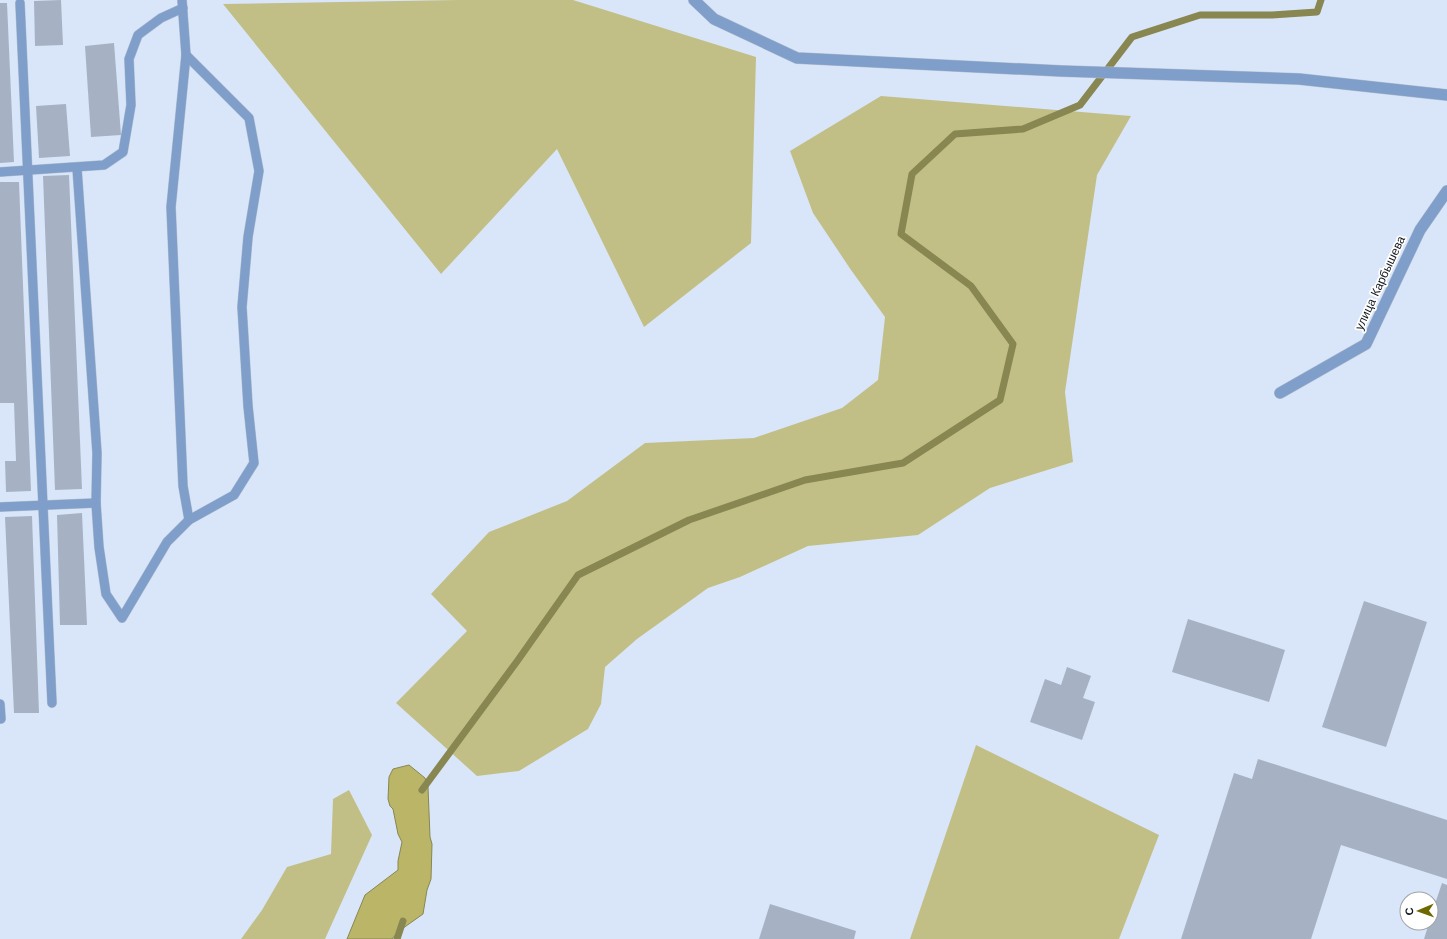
<svg xmlns="http://www.w3.org/2000/svg" width="1447" height="939" viewBox="0 0 1447 939" font-family="'Work Sans',sans-serif">
<rect width="100%" height="100%" fill="#d9e6f9"/>
<g fill="#c2bf86">
<path d="M457,0H573L756,57L751,243L644,327L557,149L441,274L223,4Z"/>
<path d="M881,96L1131,116L1097,175L1065,392L1073,462L990,488L918,535L808,546L740,577L708,588L637,639L605,667L601,704L588,729L519,771L477,776L396,703L467,631L431,594L489,532L567,501L645,443L754,438L842,408L878,380L885,317L851,270L813,213L790,151Z"/>
<path d="M976,745L1159,835L1119,939H910Z"/>
<path d="M349,790L372,835L325,939H241L262,910L287,867L331,854L333,799Z"/>
</g>
<path fill="#bbb667" stroke="#888651" d="M409,765L425,778L428,787L430,837L432,844L431,879L427,890L423,914L399,931L392,939H347L365,895L398,870V861L402,842L398,834L393,809L390,806L388,799L389,777L393,769Z"/>
<g fill="none" stroke-linecap="round" stroke-linejoin="round">
<g stroke="#888651" stroke-width="7">
<path d="M422,790L518,660L578,575L689,520L805,480L903,463L1000,400L1013,344L971,286L901,234L912,174L955,134L1023,129L1080,105L1132,37L1200,15H1272L1317,12L1321,0"/>
<path d="M397,939L403,921"/>
</g>
</g>
<g fill="#a6b2c4">
<path d="M61,0L63,45L35,46L34,1Z"/>
<path d="M0,3H7L14,162L0,163Z"/>
<path d="M114,43L121,135L91,137L85,46Z"/>
<path d="M66,104L70,156L39,158L36,106Z"/>
<path d="M69,175L82,489L55,490L43,176Z"/>
<path d="M0,182H19L31,491L6,492L5,461H16L14,403H0Z"/>
<path d="M82,513L87,625H60L57,515Z"/>
<path d="M32,516L39,713H14L5,517Z"/>
<path d="M1364,601L1427,622L1386,747L1322,727Z"/>
<path d="M1188,619L1285,650L1269,702L1172,672Z"/>
<path d="M1067,667L1091,676L1083,698L1095,702L1082,740L1030,722L1045,679L1061,685Z"/>
<path d="M1258,759L1447,820V879L1341,845L1311,939H1181L1234,773L1252,779Z"/>
<path d="M1442,883L1447,885V939H1424L1429,923H1431V916Z"/>
<path d="M770,904L856,931L854,939H759Z"/>
</g>
<g fill="none" stroke-linecap="round" stroke-linejoin="round">
<defs>
<g id="service">
<path d="M182,0L186,55L171,207L183,486L189,520"/>
<path d="M20,3L52,703"/>
<path d="M77,168L97,453L96,503"/>
<path d="M0,172L104,165L123,152L131,105L129,59L138,35L161,18L183,8"/>
<path d="M0,507L96,503L99,547L106,594L122,618L167,542L189,520L234,495L254,463L248,406L242,307L248,237L259,171L249,118L186,55"/>
<path d="M0,704L1,719"/>
</g>
<g id="minor">
<path d="M694,0L714,19L797,58L1061,71L1299,79L1447,95"/>
<path d="M1280,393L1366,344L1420,230L1447,191"/>
</g>
</defs>
<use href="#service" stroke="#b5c1d1" stroke-width="10"/>
<use href="#minor" stroke="#b5c1d1" stroke-width="12"/>
<use href="#service" stroke="#7f9ec9" stroke-width="9"/>
<use href="#minor" stroke="#7f9ec9" stroke-width="11"/>
</g>
<g text-anchor="middle" stroke-width="3.5" stroke-linejoin="round" paint-order="stroke">
<g font-size="12" fill="#12171d" stroke="#fff">
<text transform="translate(1380 283) rotate(-65)" y="4">улица Карбышева</text>
</g>
</g>
<g transform="translate(1419 911) rotate(268)"><circle r="19" fill="#ffffff" stroke="#a0a2a5"/>
<path d="M0-3L7 15L0 10L-7 15Z" fill="#6e6800"/>
<text y="-6" font-size="11" font-weight="bold" text-anchor="middle" fill="#12171d">С</text>
</g>
</svg>
